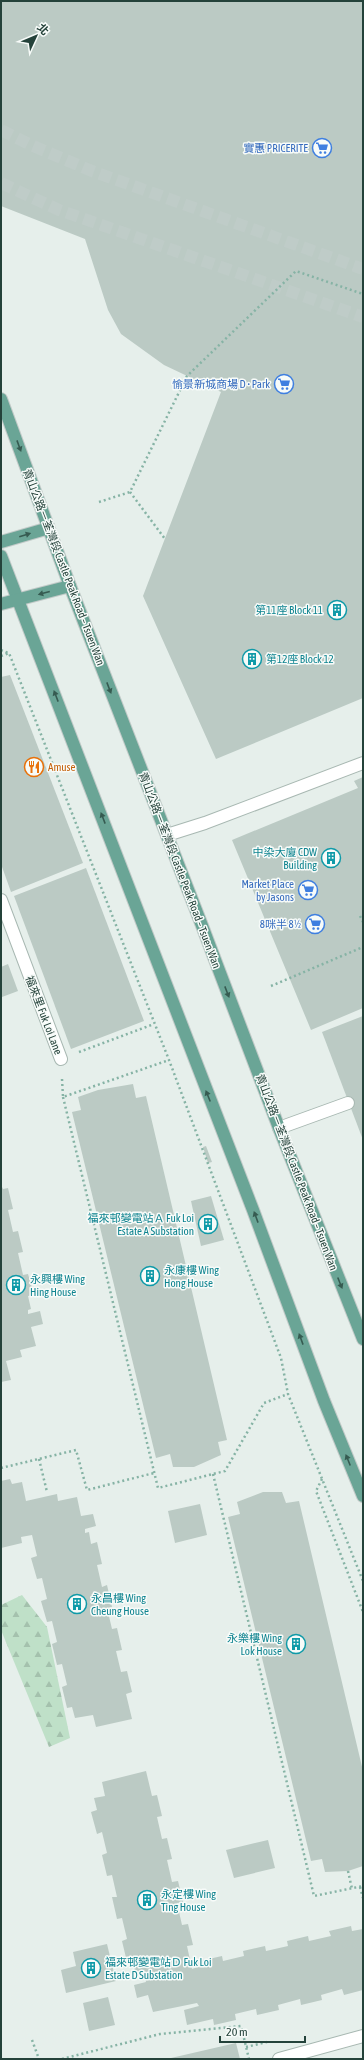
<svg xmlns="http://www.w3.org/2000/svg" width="364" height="2060" viewBox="0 0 364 2060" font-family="'Asap Condensed','Noto Sans TC',sans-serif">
<defs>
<pattern id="forest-firs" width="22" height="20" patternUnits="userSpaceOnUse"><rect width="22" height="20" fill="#bfe0c8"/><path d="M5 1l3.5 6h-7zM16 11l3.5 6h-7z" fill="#a4c1ad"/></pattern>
</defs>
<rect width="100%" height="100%" fill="#e6efeb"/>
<path fill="url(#forest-firs)" d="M22,1595L47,1627L70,1738L49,1747L1,1630V1605Z"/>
<g fill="#bbcac4">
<path d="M1,1H363V698L216,759L143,596L221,392L164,365L121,334L108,310L85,239L1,206Z"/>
<path d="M10,675L83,863L11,892L1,864V677Z"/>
<path d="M363,777V1008L311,1030L232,840L358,788L354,781Z"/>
<path d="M86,868L144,1021L71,1049L14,896Z"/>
<path d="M8,964L18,991L2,997L1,967Z"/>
<path d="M363,1016V1140L322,1032Z"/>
<path d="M133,1084L136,1098L146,1096L227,1440L218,1442L221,1455L194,1467H173L170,1454L156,1458L72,1112L81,1110L78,1097L98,1090Z"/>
<path d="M206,1146L212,1162L208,1163L203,1147Z"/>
<path d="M1,1185L3,1189L8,1188L13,1209L8,1210L13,1232L18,1231L23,1252L18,1253L23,1275L28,1274L34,1295L28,1296L31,1309L28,1310V1314L40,1311L43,1324L31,1327L36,1346L20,1350L22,1357L6,1361L11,1380L1,1382Z"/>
<path d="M211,1196L224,1240L201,1246L191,1201Z"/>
<path d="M10,1479L12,1484L22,1482L26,1501L57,1494L58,1501L77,1497L81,1516L93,1514L96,1526L85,1529V1533L89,1532L91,1544L97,1542L102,1564L97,1565L102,1587L107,1585L112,1607L107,1608L112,1629L117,1628L122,1650L116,1651L121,1672L127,1671L132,1692L126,1694L132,1719L96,1727L93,1715L75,1718L72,1707L67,1708L62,1687L67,1685L62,1664L57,1665L52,1644L57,1642L52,1621L47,1622L41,1601L47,1599L42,1578L37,1579L31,1558L37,1556L32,1535L21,1537L22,1543L1,1548V1481Z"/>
<path d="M263,1492H282L286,1503L299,1501L363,1771V1866L348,1871L325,1872L322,1859L311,1861L228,1517L240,1514L237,1502Z"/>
<path d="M200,1504L207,1535L175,1543L168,1511Z"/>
<path d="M146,1771L152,1796L157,1795L162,1816L157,1817L162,1839L167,1838L172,1859L167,1860L172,1882L178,1881L183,1902L177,1903L182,1925L188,1924L193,1945L187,1946L192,1969L201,1966L200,1961L222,1956L223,1961L244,1956L243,1951L265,1946L266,1951L288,1946L287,1941L308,1936L309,1941L331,1936L329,1931L351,1926L352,1931L363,1929V1990L344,1995L342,1989L321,1995L322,2000L301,2005L300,1999L278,2005L279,2010L257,2015L256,2009L235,2014L236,2020L214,2025L213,2019L187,2025L184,2010L199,2006L197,2003L153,2012L148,1995L137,1998L134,1985L146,1982L143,1970L135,1972L133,1961L127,1962L122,1941L127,1939L122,1918L117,1919L112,1897H117L112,1875L107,1876L102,1855L107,1853L102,1832L97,1834L91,1812L97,1810L94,1798L105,1796L102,1782Z"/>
<path d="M268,1840L275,1868L234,1878L226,1850Z"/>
<path d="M107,1944L116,1981L66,1993L61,1970L76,1966L73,1952Z"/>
<path d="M108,1997L115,2025L89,2031L83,2003Z"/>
<path d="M236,2043L240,2059H171V2058Z"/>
</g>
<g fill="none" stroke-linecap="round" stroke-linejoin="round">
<g stroke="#bfccc8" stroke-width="12" stroke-dasharray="12 6" stroke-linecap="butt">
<path d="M1,130L33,146L92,171L363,269"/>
<path d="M1,183L59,210L363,317"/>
</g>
<defs>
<g id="minor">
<path d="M167,835L205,823L363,763"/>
<path d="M1,900L61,1059"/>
<path d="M279,1128L348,1103"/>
<path d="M279,2059L363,2036"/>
</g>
<g id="major">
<path d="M1,399L70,586L201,923L279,1128L363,1339"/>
<path d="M1,542L49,528"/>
<path d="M1,556L253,1210L324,1401L363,1496"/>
<path d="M1,604L70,586"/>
</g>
</defs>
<use href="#minor" stroke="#a8b8b2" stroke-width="14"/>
<use href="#major" stroke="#c2cac8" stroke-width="14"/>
<g stroke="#86b3a5" stroke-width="2.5" stroke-dasharray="2 3" stroke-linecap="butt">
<path d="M130,492L165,539"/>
<path d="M99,502L130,492L187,376L296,271L363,294"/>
<path d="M1,650L8,653"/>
<path d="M1,656L9,653L169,1060L281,1358L288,1394L363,1581"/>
<path d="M360,916L363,922"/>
<path d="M271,986L363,947"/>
<path d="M79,1052L154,1024"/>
<path d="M62,1079L63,1097L169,1060"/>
<path d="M63,1097L158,1488L225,1471L264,1403L288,1394"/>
<path d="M39,1459L47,1492"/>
<path d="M1,1468L76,1450L87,1490L154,1473"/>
<path d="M213,1474L314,1896L363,1886"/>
<path d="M322,1479L316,1491L363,1612"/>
<path d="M348,1871L352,1889"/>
<path d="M360,1887L363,1898"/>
<path d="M32,2040L39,2059"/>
<path d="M246,2047L267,2042"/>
<path d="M62,2059L160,2034L241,2026L249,2059"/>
</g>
<use href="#minor" stroke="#fff" stroke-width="12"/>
<use href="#major" stroke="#6aa596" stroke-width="12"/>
</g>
<defs><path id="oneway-solid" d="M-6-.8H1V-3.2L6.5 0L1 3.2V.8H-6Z"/></defs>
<g fill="#365b51">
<use href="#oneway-solid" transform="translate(19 446) rotate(70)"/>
<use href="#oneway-solid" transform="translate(25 535) rotate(-17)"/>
<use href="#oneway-solid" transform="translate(44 593) rotate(165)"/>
<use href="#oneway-solid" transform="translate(109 688) rotate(69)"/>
<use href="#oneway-solid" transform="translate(56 696) rotate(-111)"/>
<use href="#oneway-solid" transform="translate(103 818) rotate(-111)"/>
<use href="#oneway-solid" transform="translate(227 992) rotate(69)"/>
<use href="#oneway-solid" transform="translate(208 1096) rotate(-112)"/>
<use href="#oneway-solid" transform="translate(256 1217) rotate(-110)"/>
<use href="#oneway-solid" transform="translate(340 1283) rotate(68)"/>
<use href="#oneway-solid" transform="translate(301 1339) rotate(-110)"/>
<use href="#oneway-solid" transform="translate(348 1460) rotate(-112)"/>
</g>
<defs>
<symbol id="supermarket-ring" viewBox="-11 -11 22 22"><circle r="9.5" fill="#f7fbf9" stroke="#3f7fe0" stroke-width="1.5"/><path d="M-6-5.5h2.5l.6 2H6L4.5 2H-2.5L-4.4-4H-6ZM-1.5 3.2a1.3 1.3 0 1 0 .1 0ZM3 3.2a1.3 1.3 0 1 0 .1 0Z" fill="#3f7fe0"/></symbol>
<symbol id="building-ring" viewBox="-11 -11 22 22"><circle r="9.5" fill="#f7fbf9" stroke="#0f9aa8" stroke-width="1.5"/><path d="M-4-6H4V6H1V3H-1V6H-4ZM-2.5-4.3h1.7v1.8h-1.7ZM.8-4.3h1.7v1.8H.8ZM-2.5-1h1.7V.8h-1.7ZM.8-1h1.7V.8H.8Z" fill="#0f9aa8"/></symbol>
<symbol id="restaurant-ring" viewBox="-11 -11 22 22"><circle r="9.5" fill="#f7fbf9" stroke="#e8710a" stroke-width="1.5"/><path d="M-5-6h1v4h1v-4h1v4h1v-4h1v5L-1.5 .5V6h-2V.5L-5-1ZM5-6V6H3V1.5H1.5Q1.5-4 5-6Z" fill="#e8710a"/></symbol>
</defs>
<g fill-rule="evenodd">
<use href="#supermarket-ring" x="311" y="137" width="22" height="22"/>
<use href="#supermarket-ring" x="273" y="373" width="22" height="22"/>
<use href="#building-ring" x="326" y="599" width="22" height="22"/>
<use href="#building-ring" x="241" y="648" width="22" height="22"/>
<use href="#restaurant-ring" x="23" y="756" width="22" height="22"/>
<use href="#building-ring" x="320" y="847" width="22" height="22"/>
<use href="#supermarket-ring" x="297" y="879" width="22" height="22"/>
<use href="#supermarket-ring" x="304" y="913" width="22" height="22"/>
<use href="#building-ring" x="197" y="1213" width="22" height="22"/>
<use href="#building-ring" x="139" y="1265" width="22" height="22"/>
<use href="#building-ring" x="5" y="1274" width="22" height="22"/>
<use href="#building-ring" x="66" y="1593" width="22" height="22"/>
<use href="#building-ring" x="285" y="1633" width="22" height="22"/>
<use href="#building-ring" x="136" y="1889" width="22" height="22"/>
<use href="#building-ring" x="80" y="1957" width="22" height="22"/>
</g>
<g text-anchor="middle" stroke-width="3" stroke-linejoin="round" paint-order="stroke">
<g font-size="11" fill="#366cbe" stroke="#f7fbf9" text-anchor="end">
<text x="308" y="152">實惠 PRICERITE</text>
<text x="270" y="388">愉景新城商場 D • Park</text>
<text x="294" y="888">Market Place<tspan x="294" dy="13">by Jasons</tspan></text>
<text x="301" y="928">8咪半 8½</text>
</g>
<g font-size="11" fill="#24423a" stroke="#f7fbf9">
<text transform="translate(64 567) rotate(69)" y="4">青山公路－荃灣段 Castle Peak Road – Tsuen Wan</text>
<text transform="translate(180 870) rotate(69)" y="4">青山公路－荃灣段 Castle Peak Road – Tsuen Wan</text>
<text transform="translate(44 1015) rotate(69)" y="4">福來里 Fuk Loi Lane</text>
<text transform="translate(297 1172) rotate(69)" y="4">青山公路－荃灣段 Castle Peak Road – Tsuen Wan</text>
</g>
<g font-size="11" fill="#0d838f" stroke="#f7fbf9" text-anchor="start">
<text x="323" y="614" text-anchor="end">第11座 Block 11</text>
<text x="266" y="663">第12座 Block 12</text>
<text x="317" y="856" text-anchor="end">中染大廈 CDW<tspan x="317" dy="13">Building</tspan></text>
<text x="194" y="1222" text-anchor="end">福來邨變電站Ａ Fuk Loi<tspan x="194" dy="13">Estate A Substation</tspan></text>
<text x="164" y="1274">永康樓 Wing<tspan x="164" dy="13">Hong House</tspan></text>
<text x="30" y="1283">永興樓 Wing<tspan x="30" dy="13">Hing House</tspan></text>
<text x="91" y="1602">永昌樓 Wing<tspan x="91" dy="13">Cheung House</tspan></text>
<text x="282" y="1642" text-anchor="end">永樂樓 Wing<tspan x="282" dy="13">Lok House</tspan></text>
<text x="161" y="1898">永定樓 Wing<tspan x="161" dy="13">Ting House</tspan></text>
<text x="105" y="1966">福來邨變電站Ｄ Fuk Loi<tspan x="105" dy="13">Estate D Substation</tspan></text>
</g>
<g font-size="11" fill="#c56008" stroke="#f7fbf9" text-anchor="start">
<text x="48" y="771">Amuse</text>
</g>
</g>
<rect width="364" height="2060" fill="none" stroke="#24423a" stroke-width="4"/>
<g transform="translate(36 36) rotate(46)" stroke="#f7fbf9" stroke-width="3" paint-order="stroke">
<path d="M0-3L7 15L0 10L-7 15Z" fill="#24423a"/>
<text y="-6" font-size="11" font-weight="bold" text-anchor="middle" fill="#24423a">北</text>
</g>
<path d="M220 2036v6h85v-6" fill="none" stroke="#24423a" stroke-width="2"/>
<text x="226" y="2036" font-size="12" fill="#24423a" stroke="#f7fbf9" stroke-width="3" paint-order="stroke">20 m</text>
</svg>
